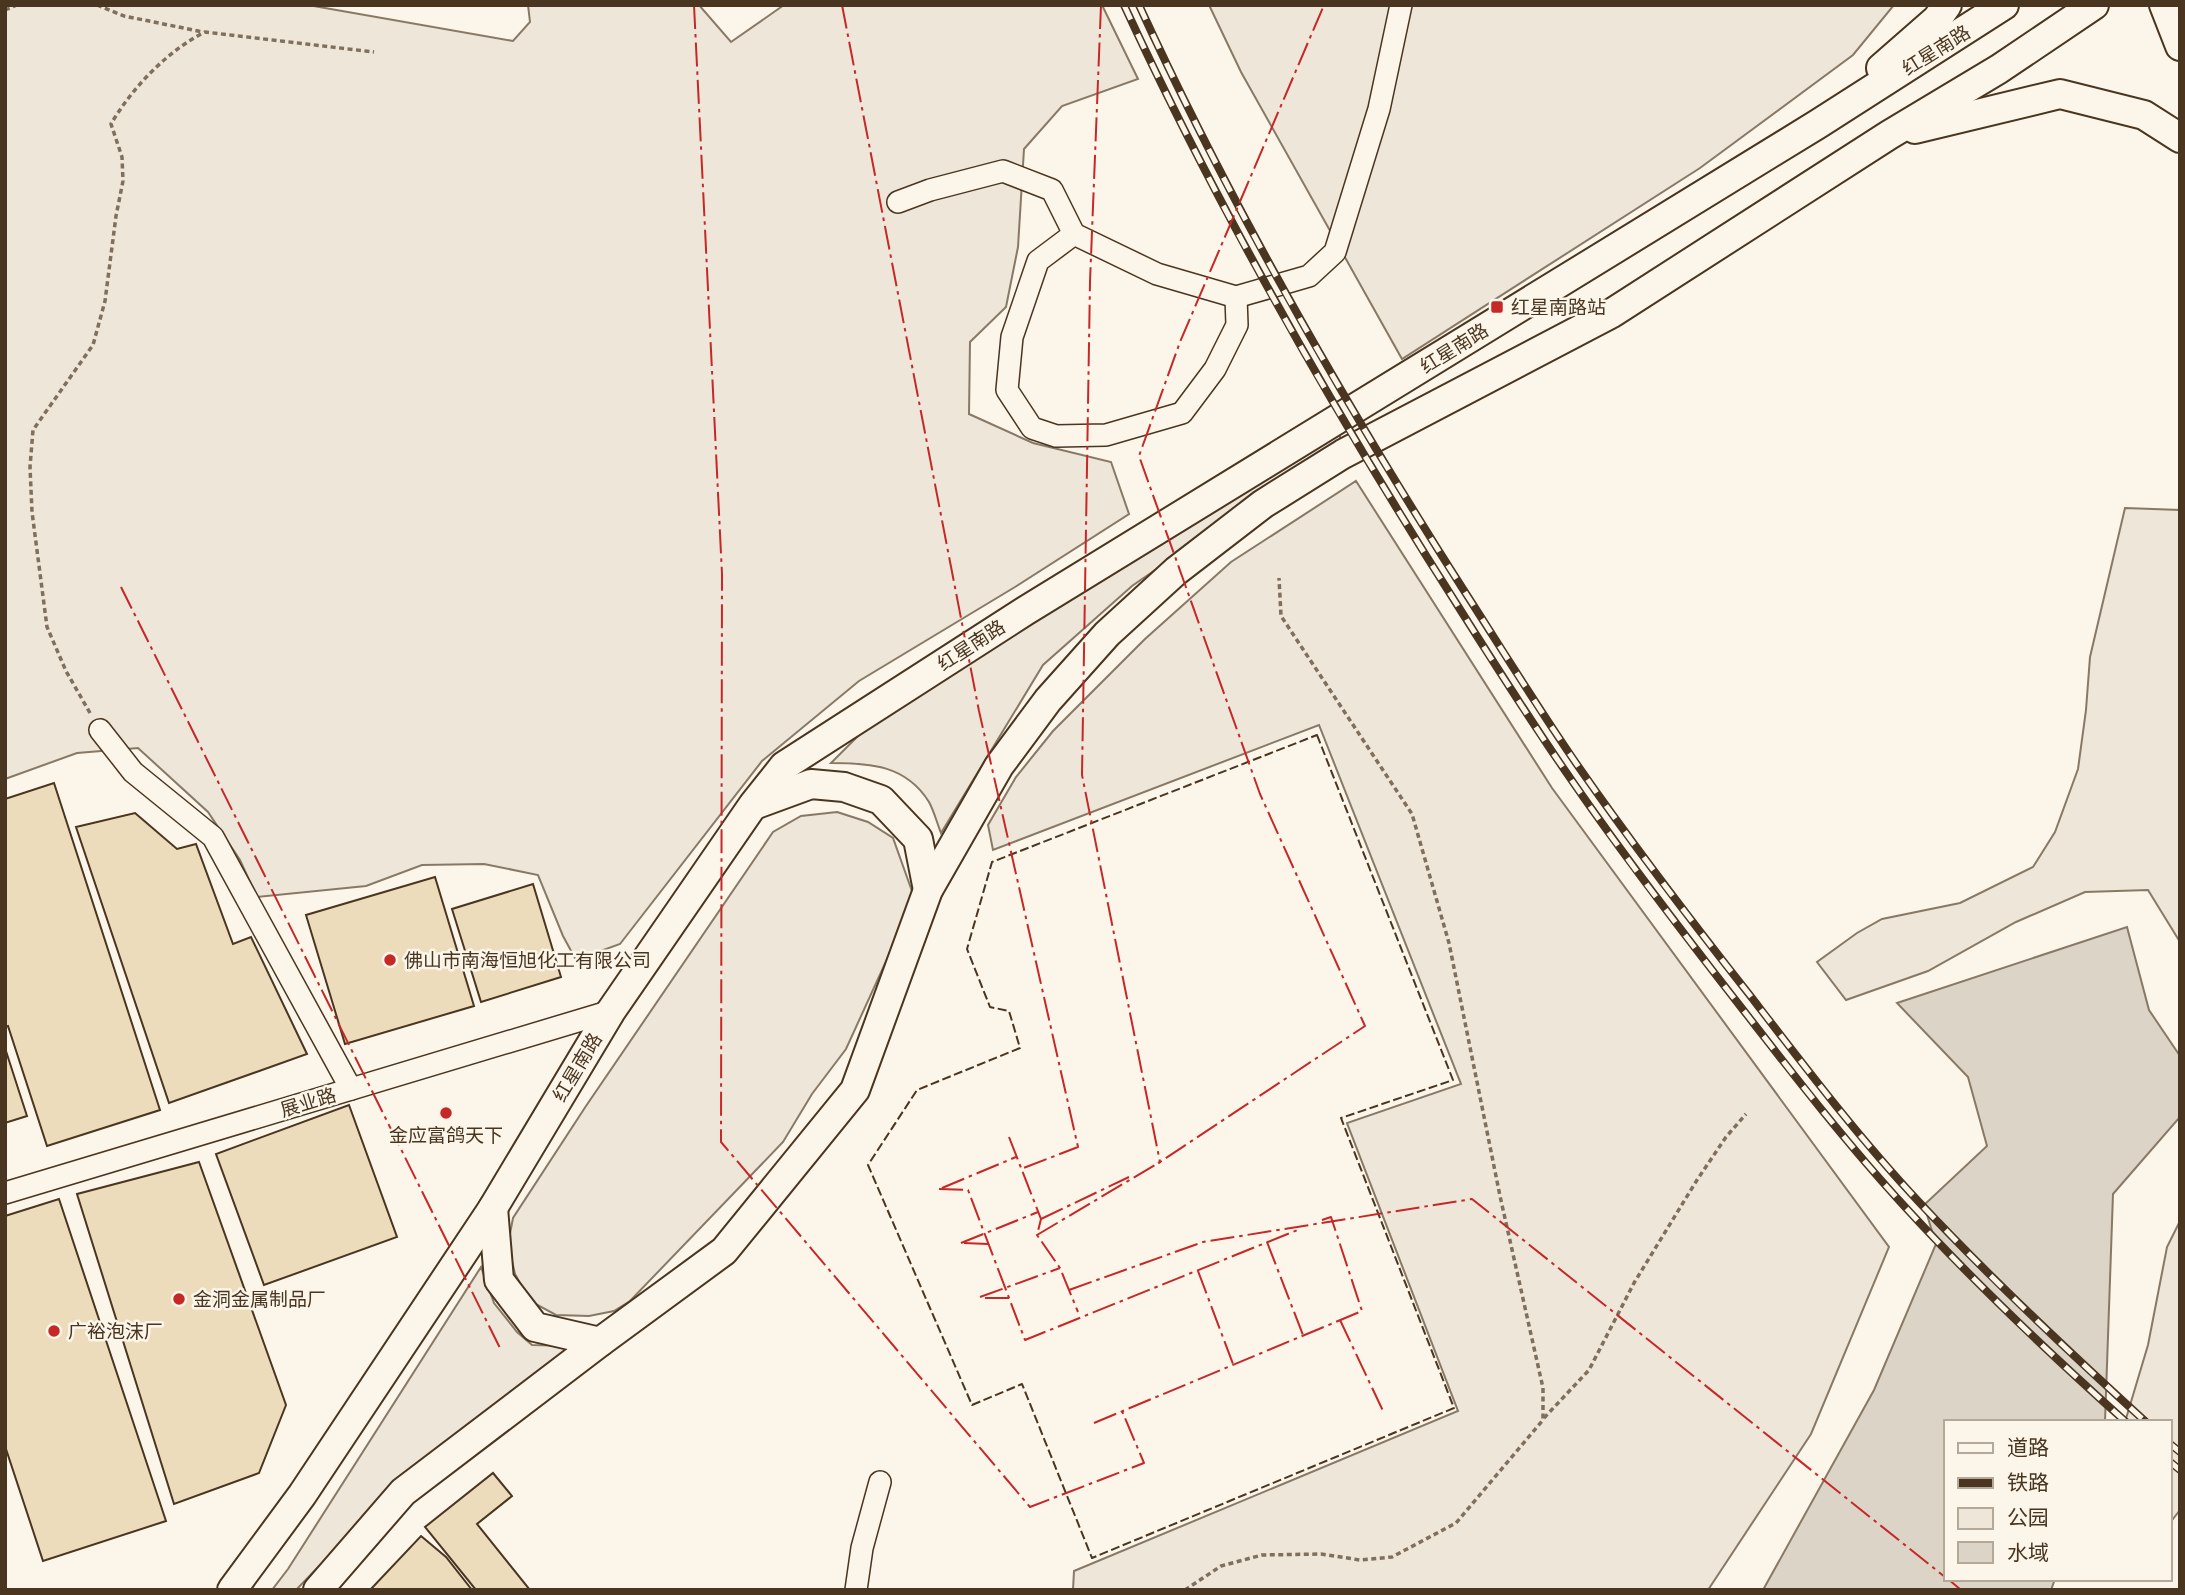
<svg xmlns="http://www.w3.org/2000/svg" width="2185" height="1595" viewBox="0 0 2185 1595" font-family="'DM Sans','Noto Sans SC',sans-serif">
<rect width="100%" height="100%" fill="#fbf6e9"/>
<g fill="#ede6d9" stroke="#887966" stroke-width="2">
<path d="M5,5H308L513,41L530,22L528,5H699L731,42L784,5H1102L1138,79L1062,106L1024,149L1018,247L1006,307L970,342L969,414L1033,443L1111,462L1129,514L1015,587L859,681L762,761L620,944L576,960L563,936L538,875L484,864L422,865L366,886L257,897L240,860L208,812L138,748L77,753L5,779Z"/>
<path d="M1209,5H1894L1853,55L1700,168L1402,359L1241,72Z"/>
<path d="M1339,435L1344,445L1239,512L1132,586L1043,665L941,833C937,823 934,811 929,802C906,765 870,763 831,763L863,731L1214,506Z"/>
<path d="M1356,481L1552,788L1889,1247L1811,1434L1708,1590H1073L1074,1571L1458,1411L1347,1123L1461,1084L1319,725L993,850L988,825L1016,777L1053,731L1145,639L1231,562Z"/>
<path d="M2125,508L2180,510V942L2148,890L2085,892L2016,922L1928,971L1846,1000L1817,962L1857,933L1882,919L1960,903L2033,867L2055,832L2078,769L2086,710L2090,657Z"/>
<path d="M837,812L868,822L893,838L913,894L909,911L846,1049L812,1094L783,1142L630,1301L614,1311L589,1316L556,1315L530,1301L515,1274L508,1244L513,1218L586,1106L773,832L801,816Z"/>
<path d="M2180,1221V1510L2169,1524V1422H2125L2148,1345L2167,1247Z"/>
<path d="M481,1267L494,1303L517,1332L532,1345L577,1346L467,1425L407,1475L296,1590H272L288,1569Z"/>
</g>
<path fill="#dcd4c6" stroke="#887966" stroke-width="2" d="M2127,927L2149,1010L2180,1056V1117L2113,1194L2105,1422H1945V1579H2055L2051,1590H1763L1874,1390L1936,1244L1924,1205L1987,1146L1968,1077L1897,1003Z"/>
<g fill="#ecdcbc" stroke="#4a3520" stroke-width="2">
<path d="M54,783L160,1110L47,1146L8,1026L5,1027V799Z"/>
<path d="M135,813L177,849L196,844L233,944L251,937L307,1054L169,1103L76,827Z"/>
<path d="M435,877L474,1006L345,1044L306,915Z"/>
<path d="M533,884L561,977L481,1002L452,909Z"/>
<path d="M5,1048L27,1116L5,1123Z"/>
<path d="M349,1105L397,1237L264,1285L216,1154Z"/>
<path d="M199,1162L286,1405L259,1473L174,1504L77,1194Z"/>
<path d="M59,1199L166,1521L43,1561L5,1446V1216Z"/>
<path d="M493,1473L512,1496L477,1524L530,1590H476L425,1527Z"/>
<path d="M421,1536L446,1557L472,1590H370Z"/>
</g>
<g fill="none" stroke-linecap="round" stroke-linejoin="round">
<defs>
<g id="minor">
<path d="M898,202L930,190L1003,171L1052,190L1074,234L1157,274L1236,297L1309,276L1335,252L1379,109L1401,5"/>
<path d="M1074,234L1038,261L1012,337L1007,390L1032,428L1056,436L1106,435L1182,413L1215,369L1237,325L1236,297"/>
<path d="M100,730L133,772L213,837L351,1089"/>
<path d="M5,1193L611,1011"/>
<path d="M856,1590L862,1548L880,1482"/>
</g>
<g id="major">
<path d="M2164,5L2180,46"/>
<path d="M1881,68L1937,19L1947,5"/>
<path d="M1915,129L2060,94L2144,115L2180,138"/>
<path d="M754,805L811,784L844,787L881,800L918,839L928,890"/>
<path d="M493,1208L499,1280L535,1327L600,1342"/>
<path d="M232,1590L302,1495L493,1208L611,1011L753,805L784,766L1025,611L1818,124L2004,5"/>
<path d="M318,1590L403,1492L600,1342L724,1251L855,1090L928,890L999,766L1048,700L1107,634L1176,571L1263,504L1343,454L1612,313L1889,135L1999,69L2094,5"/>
</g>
</defs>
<use href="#minor" stroke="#4a3520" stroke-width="24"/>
<use href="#major" stroke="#4a3520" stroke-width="32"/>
<g stroke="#7f6f5c" stroke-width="3.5" stroke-dasharray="5 3.5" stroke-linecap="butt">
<path d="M97,5L124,16L203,32"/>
<path d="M5,10L17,5"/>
<path d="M90,713L66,671L47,627L32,512L30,467L33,430L93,345L105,301L116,216L123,181L122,157L111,124C132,88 167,51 205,32L374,52"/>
<path d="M1544,1418L1589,1370L1634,1283L1697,1180L1726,1137L1746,1114"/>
<path d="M1185,1590L1221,1566L1262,1555L1321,1554L1360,1560L1392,1557L1456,1523L1543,1420V1388L1500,1196L1449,943L1412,814L1281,616L1279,578"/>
</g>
<use href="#minor" stroke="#fbf6e9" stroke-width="21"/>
<use href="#major" stroke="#fbf6e9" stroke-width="28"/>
<defs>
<g id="rail">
<path d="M1124,5C1220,213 1333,410 1456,603C1492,660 1528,717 1566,772C1622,854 1683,933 1744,1011C1796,1078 1848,1145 1906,1208C1975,1283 2050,1354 2126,1422"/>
<path d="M1139,5C1232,208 1343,401 1463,589C1501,648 1538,708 1578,766C1633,845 1692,922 1752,998C1805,1067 1859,1138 1919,1202C1991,1279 2068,1351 2146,1422"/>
<path d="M2169,1443L2180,1452"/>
<path d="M2169,1461L2180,1470"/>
</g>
</defs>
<use href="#rail" stroke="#4a3520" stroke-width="8"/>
<use href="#rail" stroke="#fbf6e9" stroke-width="5" stroke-dasharray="16" stroke-linecap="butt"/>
<path stroke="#4a3520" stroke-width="2" stroke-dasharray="9 3.5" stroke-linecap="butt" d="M1317,735L1453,1080L1341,1118L1454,1408L1092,1558L1022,1384L972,1405L868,1165L917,1090L1020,1048L1009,1011L990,1007L967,949L992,862Z"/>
<g stroke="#c62828" stroke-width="2" stroke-dasharray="24 5 3.5 5" stroke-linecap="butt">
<path d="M694,5L722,574L721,1142L1030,1507L1144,1463L1122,1411"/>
<path d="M842,5L979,711L1078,1147L1021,1169"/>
<path d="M1101,5L1090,282L1082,775L1160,1162L1158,1163"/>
<path d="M121,587L501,1350"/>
<path d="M1009,1137L1041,1219L1037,1235L1060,1268L1078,1312"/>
<path d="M942,1188L1016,1157"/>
<path d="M939,1189L968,1190L1025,1340L1300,1229"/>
<path d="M1041,1219L1129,1177"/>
<path d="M1037,1235L1160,1162L1365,1026L1260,794L1139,456L1180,342L1324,5"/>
<path d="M1267,1242L1303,1335"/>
<path d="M961,1243L1038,1212"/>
<path d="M964,1243L989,1244"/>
<path d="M1198,1271L1233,1364"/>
<path d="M1069,1290L1203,1242L1472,1199L1945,1577"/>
<path d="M980,1297L1060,1268"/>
<path d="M985,1298H1009"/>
<path d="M1340,1320L1384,1413"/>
<path d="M1094,1423L1362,1311L1331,1217L1319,1221"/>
<path d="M1948,1579L1961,1590"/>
</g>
</g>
<g fill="#c62828" stroke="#fbf6e9" stroke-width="2.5">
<rect x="1490" y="300" width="14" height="14" rx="3.5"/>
<circle cx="390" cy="960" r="7"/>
<circle cx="446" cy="1113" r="7"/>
<circle cx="179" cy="1299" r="7"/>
<circle cx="54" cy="1331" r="7"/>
</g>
<g text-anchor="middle" stroke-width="5" stroke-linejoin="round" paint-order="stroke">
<g font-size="19" fill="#4a3520" stroke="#fbf6e9">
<text transform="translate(1936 50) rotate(-32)" y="7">红星南路</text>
<text transform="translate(1454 348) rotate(-32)" y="7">红星南路</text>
<text transform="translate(971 645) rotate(-33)" y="7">红星南路</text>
<text transform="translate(577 1067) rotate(-59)" y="7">红星南路</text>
<text transform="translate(308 1102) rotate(-17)" y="7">展业路</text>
</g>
<g font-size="19" fill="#4a3520" stroke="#fbf6e9" text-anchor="start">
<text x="1511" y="314">红星南路站</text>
<text x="404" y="967">佛山市南海恒旭化工有限公司</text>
<text x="446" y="1142" text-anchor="middle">金应富鸽天下</text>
<text x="193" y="1306">金洞金属制品厂</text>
<text x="68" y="1338">广裕泡沫厂</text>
</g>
</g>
<rect width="2185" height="1595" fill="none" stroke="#4a3520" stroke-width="14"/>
<rect x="1944" y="1420" width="228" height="161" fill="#fbf6e9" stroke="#b4a999" stroke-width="2"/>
<rect x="1958" y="1443" width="35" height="10" fill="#fbf6e9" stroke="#b4a999" stroke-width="2"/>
<text x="2007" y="1455" font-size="21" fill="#4a3520">道路</text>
<rect x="1958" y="1478" width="35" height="10" fill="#4a3520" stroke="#b4a999" stroke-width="2"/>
<text x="2007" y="1490" font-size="21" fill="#4a3520">铁路</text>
<rect x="1958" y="1508" width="35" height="21" fill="#ede6d9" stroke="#b4a999" stroke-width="2"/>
<text x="2007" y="1525" font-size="21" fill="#4a3520">公园</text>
<rect x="1958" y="1542" width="35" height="21" fill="#dcd4c6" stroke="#b4a999" stroke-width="2"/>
<text x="2007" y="1560" font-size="21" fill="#4a3520">水域</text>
</svg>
